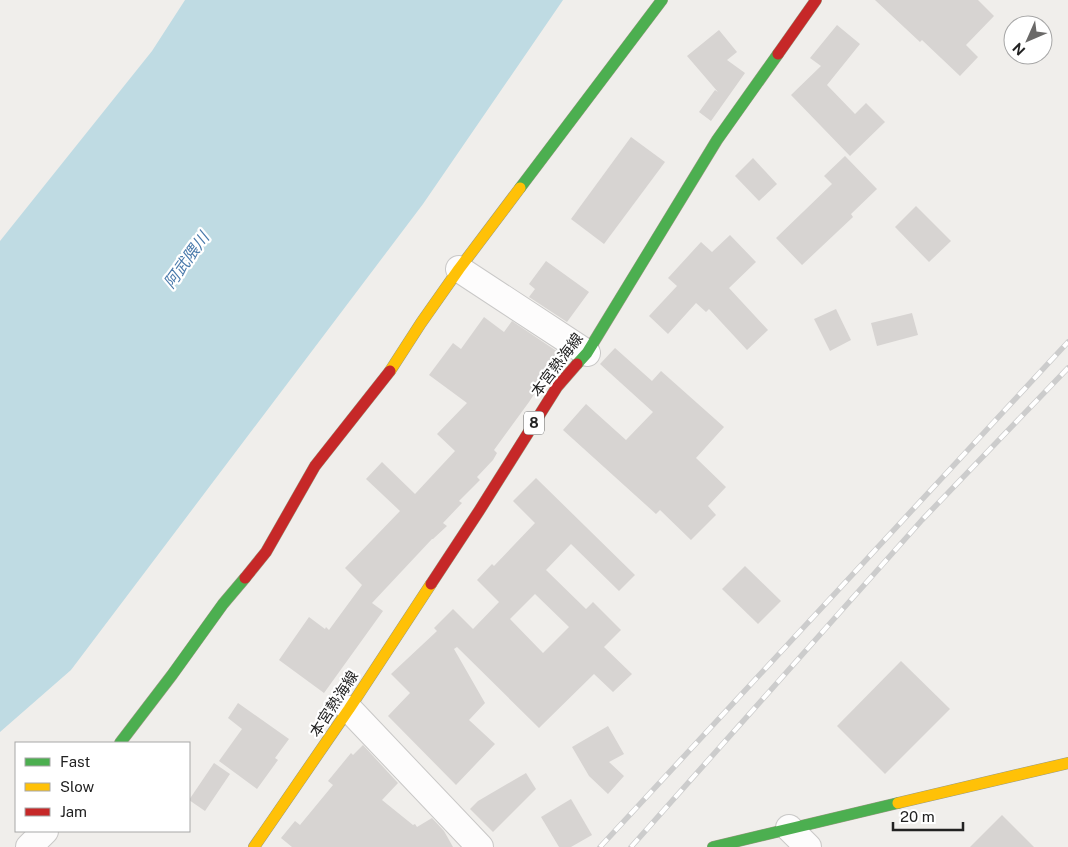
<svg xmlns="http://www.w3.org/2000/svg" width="1068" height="847" viewBox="0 0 1068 847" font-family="'Public Sans','Noto Sans JP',sans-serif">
<rect width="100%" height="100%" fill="#f0eeeb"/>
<path fill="#bfdbe3" d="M185,0H563L423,204L71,670L0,732V241L152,51Z"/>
<g fill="#d7d4d2" fill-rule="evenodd">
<path d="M875,0H978L994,16L966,45L978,57L960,76L922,40L920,42Z"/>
<path d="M837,25L860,44L827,85L855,114L866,103L885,122L850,156L791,95L821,66L810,58Z"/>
<path d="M719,30L737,52L727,60L745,73L711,121L699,112L715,90L718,92L687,56Z"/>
<path d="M631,137L665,162L604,244L571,219Z"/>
<path d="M845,156L877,189L851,214L853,217L802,265L776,238L832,184L824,176Z"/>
<path d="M753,158L777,184L759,201L735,176Z"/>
<path d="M916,206L951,241L929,262L895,227Z"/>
<path d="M730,235L756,262L729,288L768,330L747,350L709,309L706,312L696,303L668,334L649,316L677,286L668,278L701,242L712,252Z"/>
<path d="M546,261L589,292L567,322L529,297L535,289L529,284Z"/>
<path d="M836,309L851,340L830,351L814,319Z"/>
<path d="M912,313L918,335L877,346L871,323Z"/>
<path d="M484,317L504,332L512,321L564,356L544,379L529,402L494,450L497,453L493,460L477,477L480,480L459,501L462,503L443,523L447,526L433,539H432L372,603L383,611L324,693L279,660L309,617L325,629L326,627L329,630L362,585L345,568L400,511L366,479L382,462L415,494L455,451L437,434L467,403L429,375L453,343L461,349Z"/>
<path d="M615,348L652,381L661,371L724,427L696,458L726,487L708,506L716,515L691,540L660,510L656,514L563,430L586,404L626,440L653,412L600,364Z"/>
<path d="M536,478L635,575L619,591L571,544L546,570L586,609L593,602L621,630L604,647L632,674L613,692L594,674L539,728L457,647L454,649L485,703L469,720L495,744L456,785L388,716L410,693L391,674L437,631L434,628L453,609L473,629L499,602L477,580L492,564L494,566L535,523L513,501ZM535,594L569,627L543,653L510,619Z"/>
<path d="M745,566L781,601L758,624L722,589Z"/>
<path d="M901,661L950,709L885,774L837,726Z"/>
<path d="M238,703L289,739L275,758L278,760L257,789L219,761L242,729L228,718Z"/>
<path d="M608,726L624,754L609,762L624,776L608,794L589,776L572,747Z"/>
<path d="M363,745L398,783L382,800L413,825L415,824L417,827L432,818L444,831L453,847H292L281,838L295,821L300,825L333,785L328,781L351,753L353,755Z"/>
<path d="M214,763L230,774L205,811L189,800Z"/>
<path d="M526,773L536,789L493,832L470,809L478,801Z"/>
<path d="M571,799L592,835L571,847H559L541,817Z"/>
<path d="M1002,815L1034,847H970Z"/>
</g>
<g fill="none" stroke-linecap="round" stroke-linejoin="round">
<defs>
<g id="street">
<path d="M459,269L587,353"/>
<path d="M349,709L480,847"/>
<path d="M789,828L808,847"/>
<path d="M29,847L45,831"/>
</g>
<g id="fast">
<path d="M520,188L662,0"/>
<path d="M577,364L587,353L717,140L778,54"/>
<path d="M120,743L172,675L223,604L245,578"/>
<path d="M713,847L898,803"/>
</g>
<g id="slow">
<path d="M390,371L421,323L459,269L520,188"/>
<path d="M898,803L1068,763"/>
<path d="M254,847L349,709L431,584"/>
</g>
<g id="jam">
<path d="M778,54L816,0"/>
<path d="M245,578L266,552L315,466L390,371"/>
<path d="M431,584L479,511L557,387L577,364"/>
</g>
</defs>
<use href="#street" stroke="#c9c8c7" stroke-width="28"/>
<use href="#fast" stroke="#999a82" stroke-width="12"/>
<use href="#slow" stroke="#999a82" stroke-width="12"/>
<use href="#jam" stroke="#999a82" stroke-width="12"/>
<use href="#street" stroke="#fdfcfc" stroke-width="26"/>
<use href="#fast" stroke="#4caf50" stroke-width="11"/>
<use href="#slow" stroke="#ffc107" stroke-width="11"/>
<use href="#jam" stroke="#c62828" stroke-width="11"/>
<defs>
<g id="rail">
<path d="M600,847L1068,342"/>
<path d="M631,847L922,520L1068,368"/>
</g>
</defs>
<use href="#rail" stroke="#ccc" stroke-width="5.5"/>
<use href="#rail" stroke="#fff" stroke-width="4" stroke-dasharray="11" stroke-linecap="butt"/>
</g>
<g text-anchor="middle" stroke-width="4.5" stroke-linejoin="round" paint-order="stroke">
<rect fill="#fff" stroke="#646464" stroke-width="1" x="524" y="411.5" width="20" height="23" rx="4"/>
<g font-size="14" font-weight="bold" fill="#222">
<text x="534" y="428">8</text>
</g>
<g font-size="15" fill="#222" stroke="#fff">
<text transform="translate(557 365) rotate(-53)" y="5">本宮熱海線</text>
<text transform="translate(334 704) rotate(-57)" y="5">本宮熱海線</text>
</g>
<g font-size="16" font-style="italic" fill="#4a7aab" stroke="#fff">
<text transform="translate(186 260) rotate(-54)" y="6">阿武隈川</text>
</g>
</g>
<rect x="15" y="742" width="175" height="90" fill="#ffffff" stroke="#a7a7a7"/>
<rect x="25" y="758" width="25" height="8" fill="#4caf50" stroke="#a7a7a7"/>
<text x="60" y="767" font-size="15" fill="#222222">Fast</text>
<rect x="25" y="783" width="25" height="8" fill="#ffc107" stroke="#a7a7a7"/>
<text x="60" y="792" font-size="15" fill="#222222">Slow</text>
<rect x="25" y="808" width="25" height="8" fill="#c62828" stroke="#a7a7a7"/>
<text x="60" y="817" font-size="15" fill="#222222">Jam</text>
<g transform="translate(1028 40) rotate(225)"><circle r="24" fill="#ffffff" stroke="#a7a7a7"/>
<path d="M0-4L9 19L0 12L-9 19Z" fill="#6a6968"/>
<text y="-8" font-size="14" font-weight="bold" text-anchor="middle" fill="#222222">N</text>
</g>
<path d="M893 822v8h70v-8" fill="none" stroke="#222222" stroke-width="2.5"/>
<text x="900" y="822" font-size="15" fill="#222222" stroke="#ffffff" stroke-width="4" paint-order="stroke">20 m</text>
</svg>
